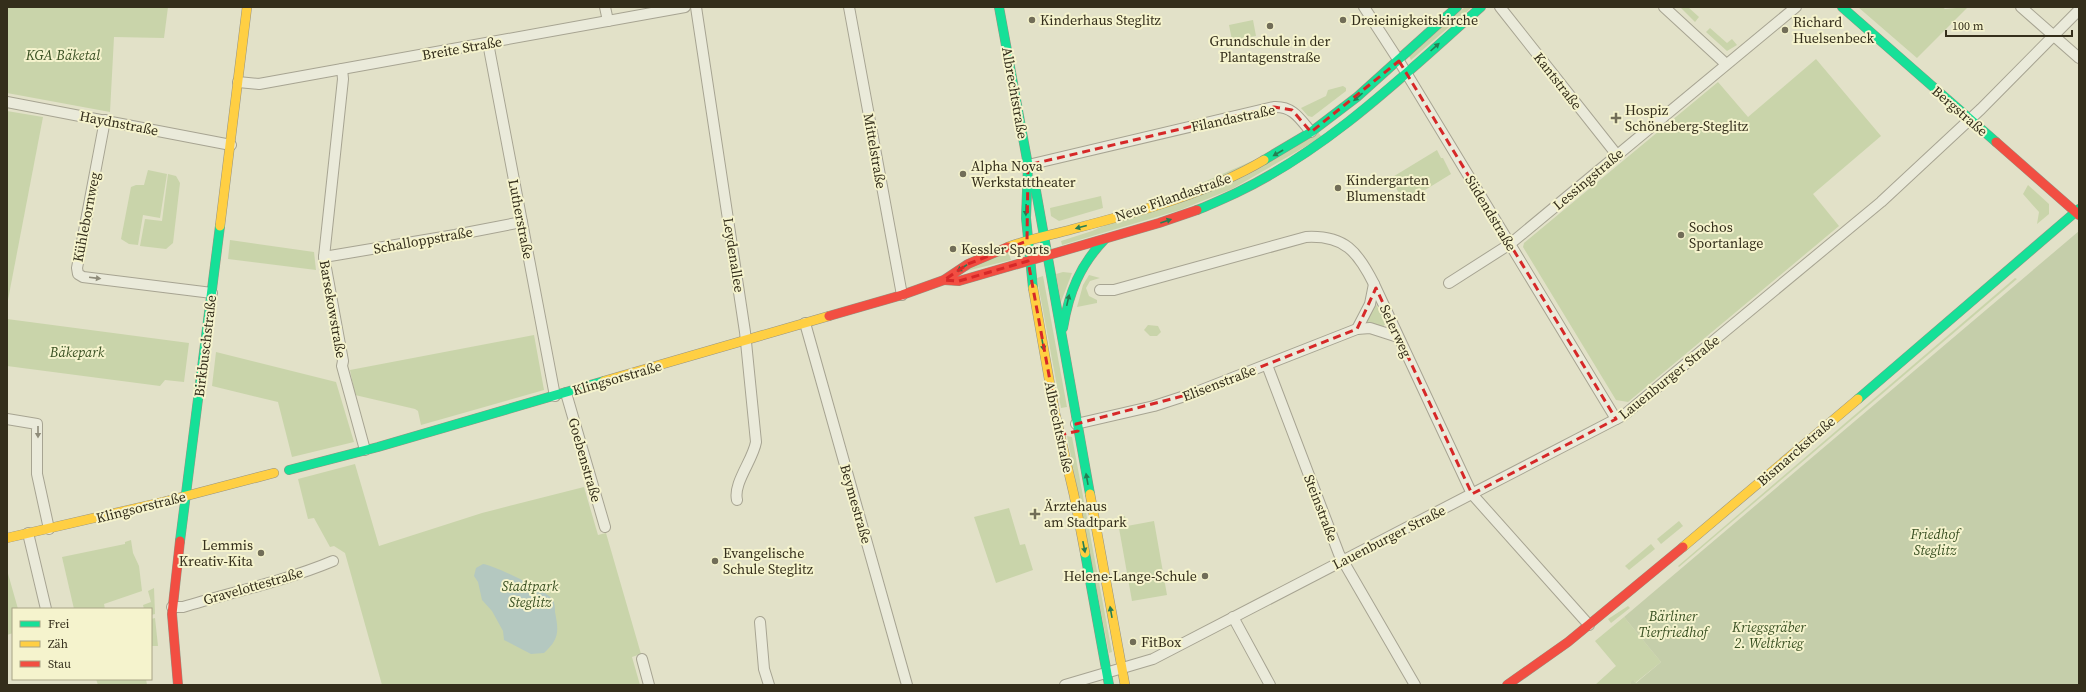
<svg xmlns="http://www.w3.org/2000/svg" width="2086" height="692" viewBox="0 0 2086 692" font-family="'Source Serif 4',serif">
<rect width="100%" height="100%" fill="#e2e1c8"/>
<g fill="#c9d4aa">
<path d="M7,7H168L164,38L114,37L110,112L7,93Z"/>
<path d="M1465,7H1472L1411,60L1409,56Z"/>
<path d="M1680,7H1688L1699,17L1695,22Z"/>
<path d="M1858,7H1942L1945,9L1968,7L1917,58Z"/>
<path d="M1253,20L1256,36L1232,40L1229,25Z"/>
<path d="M1710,28L1727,43L1732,39L1737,45L1727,51L1706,32Z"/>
<path d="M1816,59L1881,136L1813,194L1839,226L1628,402L1616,400L1523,247L1524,243L1718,82L1748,117Z"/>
<path d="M1343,86L1346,88V91L1312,117L1308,116L1301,108L1326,96L1328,90Z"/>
<path d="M7,111L43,117L7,305Z"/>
<path d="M1318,132L1321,136L1310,144L1232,189L1180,210L1062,245L1061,241L1092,231Z"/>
<path d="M1437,150L1441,158H1443L1451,174L1404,203L1391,178Z"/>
<path d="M148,170L167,174L160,218L143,215L138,245L129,244L121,239L131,187L136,185H144Z"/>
<path d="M168,174L176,176L180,183L173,243L166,249L140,246L145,219L162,221Z"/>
<path d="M2028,185L2049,204V214L2037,224L2039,212L2023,194Z"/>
<path d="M1101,196L1103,208L1059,221L1051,216L1050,208Z"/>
<path d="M230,240L314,252L316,270L228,259Z"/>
<path d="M1008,251L1011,260L958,273Z"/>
<path d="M1063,272L1072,273L1061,302L1056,274Z"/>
<path d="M1089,275L1100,278L1090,281L1086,288L1089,296L1097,300V303L1077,307L1083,285Z"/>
<path d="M1043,276L1067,407L1061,408L1037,278Z"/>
<path d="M2015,278L2017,279L1679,567L1678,566Z"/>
<path d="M1374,303L1376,304L1385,324L1383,327L1365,323Z"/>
<path d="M7,319L189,343L184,382L165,380L160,386L7,366Z"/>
<path d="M1148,325L1158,326L1161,332L1157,336H1150L1144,330Z"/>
<path d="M534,335L544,390L421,425L418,411L415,409L355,395L350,370Z"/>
<path d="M216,352L336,382L354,442L292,457L278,402L212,386Z"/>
<path d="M1067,436L1072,437L1112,652L1109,653Z"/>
<path d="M355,464L379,546L482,513L584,487L598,535L606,533L641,654L632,657L640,685H382L345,553L334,546L330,547L314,518L308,519L298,479Z"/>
<path d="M1009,508L1020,545L1025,544L1033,570L996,583L974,517Z"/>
<path d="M1125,516L1127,526L1154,521L1167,595L1132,601L1117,517Z"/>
<path d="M1679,521L1683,526L1661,544L1657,539Z"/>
<path d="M131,540L133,553L139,566L142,591L104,604L105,609H74L62,557L125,544V542Z"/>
<path d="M1651,544L1655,549L1629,570L1625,566Z"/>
<path d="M7,570L18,609H13V633L7,635Z"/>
<path d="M154,588L155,614L151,615V609H144L143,605L151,602L148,591Z"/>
<path d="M1628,606L1630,608L1611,623L1608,619Z"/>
<path d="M1624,617L1661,662L1635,683L1634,681L1630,683L1631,685H1595L1616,666L1595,641Z"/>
<path d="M155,618L158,646H151V619Z"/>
<path d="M96,679H146L147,685H98Z"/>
</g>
<path fill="#c5ceaa" d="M2079,231V685H1631L1630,683L1633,680L1636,683L1661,662L1624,617Z"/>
<path fill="#b4c8c0" d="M483,564C494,565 549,592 553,600C555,604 555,609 555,612C559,632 559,639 544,653L531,654L504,640L503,631L492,611L482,600L478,582L474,576L476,568Z"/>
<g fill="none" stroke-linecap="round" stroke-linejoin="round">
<defs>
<g id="street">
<path d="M605,7L608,21"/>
<path d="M696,7L745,332L756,442C753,460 733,483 737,500"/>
<path d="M849,7L902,295"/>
<path d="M1364,7L1399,61L1616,419"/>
<path d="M1500,7L1617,155"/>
<path d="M1664,7L1726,64"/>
<path d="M2021,7L2079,58"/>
<path d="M488,43L555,396"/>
<path d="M342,69L343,79L324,257L343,361L342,366L365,450"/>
<path d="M238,82L259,84L685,7"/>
<path d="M7,102L231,145"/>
<path d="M105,120L77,268L78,274L83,277L212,293"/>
<path d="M1028,165L1274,107C1293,106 1300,119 1311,132"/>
<path d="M324,257L455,235L522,222"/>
<path d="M1449,283L1510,244L1796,7"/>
<path d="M1100,290H1114L1306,237C1345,235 1358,252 1374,284L1472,494L1589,625"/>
<path d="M805,323L907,685"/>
<path d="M1357,329L1370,304L1374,284"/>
<path d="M1267,365L1339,554L1415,685"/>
<path d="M566,393L605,527"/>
<path d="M7,419L37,424V474L49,529"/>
<path d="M1076,424L1154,406L1194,393L1357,329L1370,328L1398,337"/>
<path d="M28,533L46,609"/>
<path d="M172,607H183C233,592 285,581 333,561"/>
<path d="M1233,617L1270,685"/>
<path d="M760,622L764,669L769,685"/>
<path d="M642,659L649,685"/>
<path d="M1065,685L1153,659L1624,415L1881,202L1981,109L2079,10"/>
</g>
<g id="fast">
<path d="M999,7L1028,165L1026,218L1033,288"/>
<path d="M1842,7L1996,142"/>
<path d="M1264,160L1311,132L1357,97L1457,7"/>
<path d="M1029,180L1036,191L1090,494"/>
<path d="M1197,210C1210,205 1223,199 1236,193C1330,148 1404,75 1481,7"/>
<path d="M1063,328C1069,292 1080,265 1105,239"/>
<path d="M1858,399L2079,209"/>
<path d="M289,470L378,447L604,381"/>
<path d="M180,541L220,226"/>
<path d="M1085,553L1109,685"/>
</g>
<g id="slow">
<path d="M220,226L247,7"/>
<path d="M1008,247C1029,239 1052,235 1073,229C1135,213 1209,193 1264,160"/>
<path d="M1033,288L1055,413L1074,495L1085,553"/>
<path d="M604,381L829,316"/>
<path d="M1090,494L1125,685"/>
<path d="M7,538L163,502L274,473"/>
<path d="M1683,547L1858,399"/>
</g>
<g id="jam">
<path d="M1996,142L2079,215"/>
<path d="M944,280L959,281L1159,223L1197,210"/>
<path d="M829,316L902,295L944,280L968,264L1008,247"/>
<path d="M178,685L172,614L180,541"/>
<path d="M1507,685L1568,642L1683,547"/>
</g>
</defs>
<use href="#street" stroke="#a7a492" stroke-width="12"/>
<use href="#fast" stroke="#969382" stroke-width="10"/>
<use href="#slow" stroke="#969382" stroke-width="10"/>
<use href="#jam" stroke="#969382" stroke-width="10"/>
<use href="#street" stroke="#eaeada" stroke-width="10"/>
<use href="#fast" stroke="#16e098" stroke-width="9"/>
<use href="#slow" stroke="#ffcf43" stroke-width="9"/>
<use href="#jam" stroke="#f24e42" stroke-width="9"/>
</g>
<defs><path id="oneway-solid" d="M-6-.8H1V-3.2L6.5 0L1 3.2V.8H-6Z"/></defs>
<g fill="#267e53">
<use href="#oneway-solid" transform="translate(1435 47) rotate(-42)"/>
<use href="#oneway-solid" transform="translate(1358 97) rotate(140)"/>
<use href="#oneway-solid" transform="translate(1278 153) rotate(150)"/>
<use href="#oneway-solid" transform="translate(1026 210) rotate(91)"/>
<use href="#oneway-solid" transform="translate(1166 221) rotate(-19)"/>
<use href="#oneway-solid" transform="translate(1081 227) rotate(165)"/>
<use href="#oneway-solid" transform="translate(962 268) rotate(147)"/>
<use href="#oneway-solid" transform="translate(1068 300) rotate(-77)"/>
<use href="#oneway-solid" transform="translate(1043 345) rotate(80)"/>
<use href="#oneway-solid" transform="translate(1087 479) rotate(-100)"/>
<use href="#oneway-solid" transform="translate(1084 547) rotate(79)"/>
<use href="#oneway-solid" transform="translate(1111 612) rotate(-100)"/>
</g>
<g fill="#8f8c7a">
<use href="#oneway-solid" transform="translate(95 278) rotate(7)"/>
<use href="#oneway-solid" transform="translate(38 432) rotate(90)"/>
</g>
<path fill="none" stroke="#d62828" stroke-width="3" stroke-dasharray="8 5" stroke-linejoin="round" d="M1399,61L1616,419L1472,494L1376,288L1357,329L1194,393L1076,424L1078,431L1060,435L1028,261L959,281L944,280L968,264L1027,241L1028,165L1274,107L1292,110L1311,132Z"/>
<g fill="#716d58" stroke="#f5f3cd" stroke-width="1.5">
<circle cx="1032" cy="20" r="4"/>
<circle cx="1343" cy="20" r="4"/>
<circle cx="1270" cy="26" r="4"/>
<circle cx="1785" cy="30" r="4"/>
<path d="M1614 112h4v4h4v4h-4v4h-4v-4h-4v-4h4z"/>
<circle cx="963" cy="174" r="4"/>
<circle cx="1338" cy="188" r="4"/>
<circle cx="1681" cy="235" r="4"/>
<circle cx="953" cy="249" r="4"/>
<path d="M1033 508h4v4h4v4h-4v4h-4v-4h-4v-4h4z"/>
<circle cx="261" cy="553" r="4"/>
<circle cx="715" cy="561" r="4"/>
<circle cx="1205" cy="576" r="4"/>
<circle cx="1133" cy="642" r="4"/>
</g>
<g text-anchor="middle" stroke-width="4" stroke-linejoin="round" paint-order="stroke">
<g font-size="14" fill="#342e1b" stroke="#f5f3cd" text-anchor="start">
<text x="1040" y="25">Kinderhaus Steglitz</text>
<text x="1351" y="25">Dreieinigkeitskirche</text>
<text x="1793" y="27">Richard<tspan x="1793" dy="16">Huelsenbeck</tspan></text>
<text x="1270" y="46" text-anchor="middle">Grundschule in der<tspan x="1270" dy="16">Plantagenstraße</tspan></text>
<text x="1625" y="115">Hospiz<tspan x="1625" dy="16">Schöneberg-Steglitz</tspan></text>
<text x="971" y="171">Alpha Nova<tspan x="971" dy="16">Werkstatttheater</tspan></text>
<text x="1346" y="185">Kindergarten<tspan x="1346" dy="16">Blumenstadt</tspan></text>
<text x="1689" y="232">Sochos<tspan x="1689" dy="16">Sportanlage</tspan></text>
<text x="961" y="254">Kessler Sports</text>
<text x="1044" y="511">Ärztehaus<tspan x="1044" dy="16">am Stadtpark</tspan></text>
<text x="253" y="550" text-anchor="end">Lemmis<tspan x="253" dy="16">Kreativ-Kita</tspan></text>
<text x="723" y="558">Evangelische<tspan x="723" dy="16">Schule Steglitz</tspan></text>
<text x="1197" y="581" text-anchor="end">Helene-Lange-Schule</text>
<text x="1141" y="647">FitBox</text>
</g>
<g font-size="14" fill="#342e1b" stroke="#f5f3cd">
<text transform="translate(462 48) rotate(-10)" y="5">Breite Straße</text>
<text transform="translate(1558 81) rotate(52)" y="5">Kantstraße</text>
<text transform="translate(1015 93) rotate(80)" y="5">Albrechtstraße</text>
<text transform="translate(1960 111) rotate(41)" y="5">Bergstraße</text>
<text transform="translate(1233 118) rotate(-12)" y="5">Filandastraße</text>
<text transform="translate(119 123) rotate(11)" y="5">Haydnstraße</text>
<text transform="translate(875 151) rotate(80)" y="5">Mittelstraße</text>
<text transform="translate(1588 179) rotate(-40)" y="5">Lessingstraße</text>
<text transform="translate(1173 197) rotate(-19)" y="5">Neue Filandastraße</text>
<text transform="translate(1491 213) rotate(59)" y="5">Südendstraße</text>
<text transform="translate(86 217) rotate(-79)" y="5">Kühlebornweg</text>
<text transform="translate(521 219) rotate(79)" y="5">Lutherstraße</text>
<text transform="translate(423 240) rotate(-10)" y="5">Schalloppstraße</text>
<text transform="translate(734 255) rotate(81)" y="5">Leydenallee</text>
<text transform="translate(333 309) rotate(80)" y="5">Barsekowstraße</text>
<text transform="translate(1396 331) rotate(65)" y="5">Selerweg</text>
<text transform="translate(205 346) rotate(-83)" y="5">Birkbuschstraße</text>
<text transform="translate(1669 377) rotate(-39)" y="5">Lauenburger Straße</text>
<text transform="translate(617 378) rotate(-16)" y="5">Klingsorstraße</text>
<text transform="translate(1219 383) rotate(-21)" y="5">Elisenstraße</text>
<text transform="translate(1059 427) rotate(78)" y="5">Albrechtstraße</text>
<text transform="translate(1796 451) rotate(-41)" y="5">Bismarckstraße</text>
<text transform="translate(585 460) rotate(74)" y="5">Goebenstraße</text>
<text transform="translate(856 504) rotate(74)" y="5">Beymestraße</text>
<text transform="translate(141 507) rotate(-14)" y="5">Klingsorstraße</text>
<text transform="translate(1321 508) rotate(69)" y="5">Steinstraße</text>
<text transform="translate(1389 537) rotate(-27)" y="5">Lauenburger Straße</text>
<text transform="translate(253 586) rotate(-16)" y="5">Gravelottestraße</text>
</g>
<g font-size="14" font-style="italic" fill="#395022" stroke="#f5f3cd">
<text x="63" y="60">KGA Bäketal</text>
<text x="77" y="357">Bäkepark</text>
<text x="1935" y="539">Friedhof<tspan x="1935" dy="16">Steglitz</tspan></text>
<text x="530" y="591">Stadtpark<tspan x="530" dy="16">Steglitz</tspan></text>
<text x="1673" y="621">Bärliner<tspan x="1673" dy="16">Tierfriedhof</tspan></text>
<text x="1769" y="632">Kriegsgräber<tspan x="1769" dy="16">2. Weltkrieg</tspan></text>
</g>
</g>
<rect width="2086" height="692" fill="none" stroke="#342e1b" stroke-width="16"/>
<rect x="12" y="608" width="140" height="72" fill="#f5f3cd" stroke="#a8a486"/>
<rect x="20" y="621" width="20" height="6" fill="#16e098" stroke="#a8a486"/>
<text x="48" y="628" font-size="12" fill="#342e1b">Frei</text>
<rect x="20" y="641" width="20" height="6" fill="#ffcf43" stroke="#a8a486"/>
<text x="48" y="648" font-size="12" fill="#342e1b">Zäh</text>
<rect x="20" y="661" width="20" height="6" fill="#f24e42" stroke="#a8a486"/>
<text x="48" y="668" font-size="12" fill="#342e1b">Stau</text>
<path d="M1946 30v6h126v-6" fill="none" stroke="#342e1b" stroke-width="2"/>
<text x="1952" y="30" font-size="12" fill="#342e1b" stroke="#f5f3cd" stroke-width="3" paint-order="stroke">100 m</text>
</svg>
